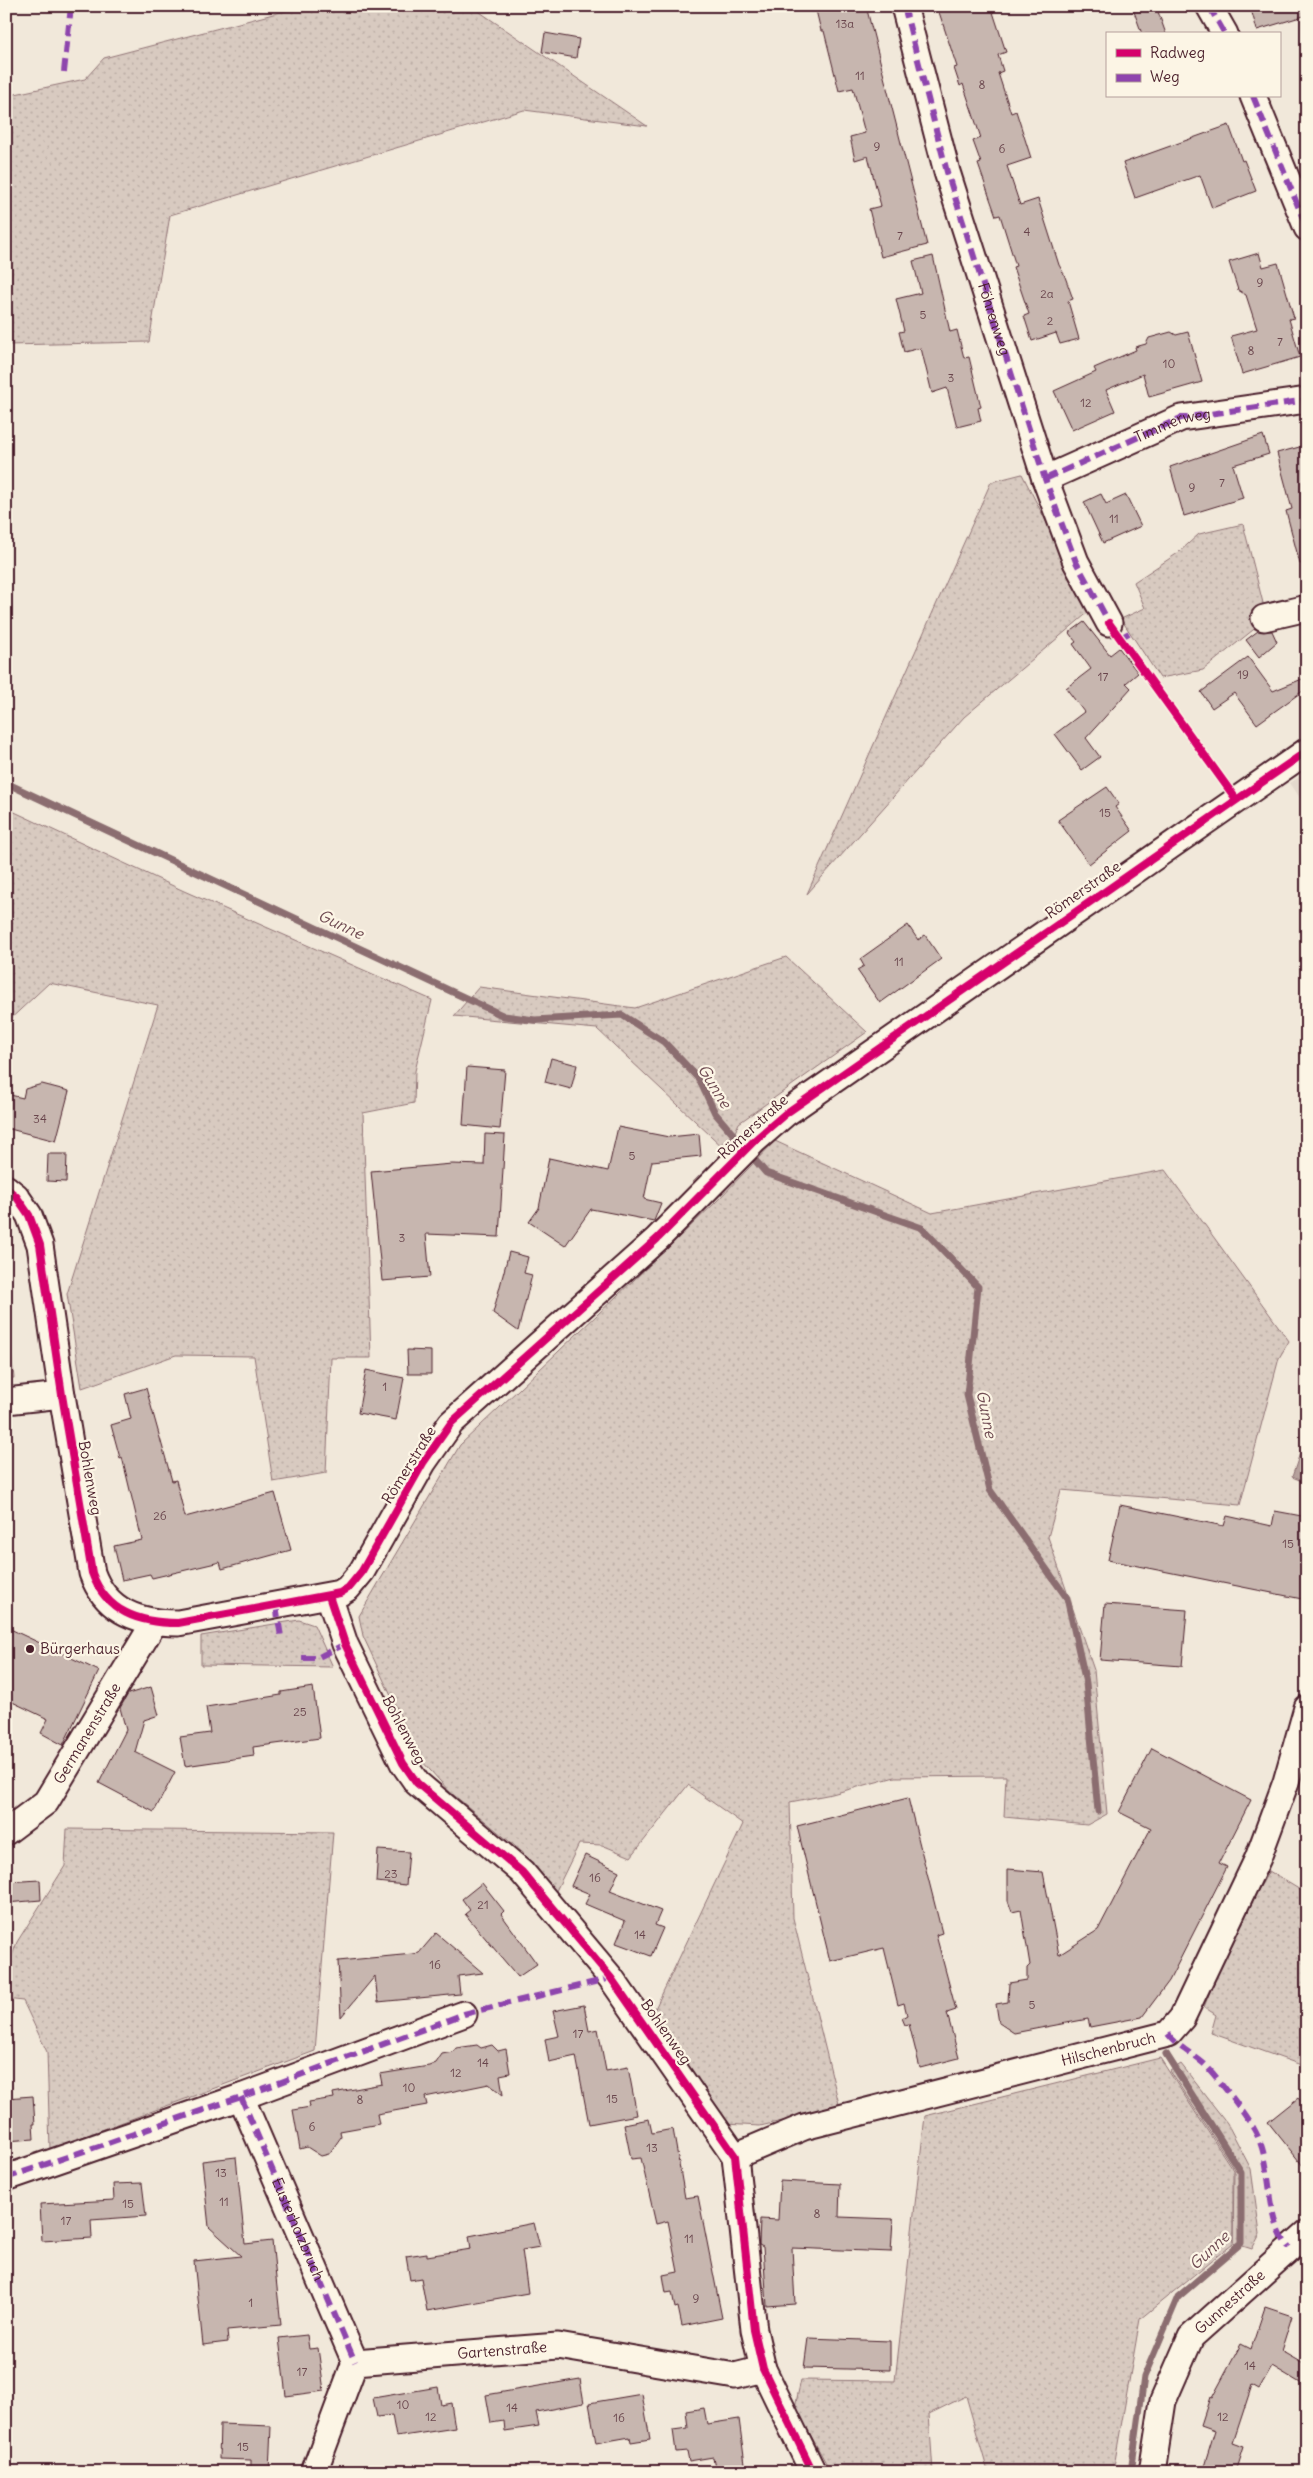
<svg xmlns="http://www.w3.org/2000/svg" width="1313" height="2478" viewBox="0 0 1313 2478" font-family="Delius,sans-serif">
<defs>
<pattern id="grass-dots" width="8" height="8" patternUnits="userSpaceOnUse" patternTransform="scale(1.25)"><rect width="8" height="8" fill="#d8cac0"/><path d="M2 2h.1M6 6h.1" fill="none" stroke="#bbada5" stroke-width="1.8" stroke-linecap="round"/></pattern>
</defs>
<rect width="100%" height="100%" fill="#f1e8da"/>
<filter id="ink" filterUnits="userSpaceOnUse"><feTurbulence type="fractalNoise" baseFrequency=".02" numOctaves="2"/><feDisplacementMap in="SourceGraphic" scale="10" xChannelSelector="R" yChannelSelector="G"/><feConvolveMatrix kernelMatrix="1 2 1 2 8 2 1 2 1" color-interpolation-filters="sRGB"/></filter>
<g filter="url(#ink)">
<path fill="#e4d9cd" d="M1307,772V808L1290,783Z"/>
<g fill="url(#grass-dots)" stroke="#917476">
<path d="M304,6H471L647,126L524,110L170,215L149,342L6,345V96L85,79L104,58Z"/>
<path d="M1022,474L1091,610L964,717L807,894L991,482Z"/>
<path d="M1243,524L1264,607L1258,626L1203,670L1160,678L1121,619L1145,608L1134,582L1178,553L1199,534Z"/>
<path d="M6,808L184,891L432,1000L415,1071L414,1103L363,1113L371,1358H331L326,1473L273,1482L254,1356L176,1355L82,1388L67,1294L158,1005L49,983L6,1023Z"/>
<path d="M786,957L867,1032L739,1123L727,1151L597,1029L454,1016L479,987L635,1008Z"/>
<path d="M775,1141L932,1213L1165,1170L1289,1341L1279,1358L1240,1505L1061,1490L1048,1537L1094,1670L1107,1814L1087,1825L1004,1817L1006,1776L895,1777L832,1794L790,1802L793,1918L840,2108L760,2126L725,2124L652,2015L743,1824L688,1785L631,1857L602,1845L579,1844L555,1893L522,1852L449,1791L421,1760L363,1636L359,1616L460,1445L716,1202Z"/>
<path d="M6,1309L14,1378H6Z"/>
<path d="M299,1620L314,1625L333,1667L201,1665V1636Z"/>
<path d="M67,1829L333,1832L315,2051L50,2149L47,2052L23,2001L6,1999V1973L17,1942L65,1866Z"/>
<path d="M1269,1871L1307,1894V2067L1211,2033L1216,2015L1204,2007L1232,1936Z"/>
<path d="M1160,2058L1233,2170V2242L1234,2169L1170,2071L1181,2064L1227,2123L1251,2169L1260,2234L1252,2249L1233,2243L1140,2319L1113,2472H988L966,2396L929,2414L933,2472H831L795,2407L801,2380L895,2381L925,2116Z"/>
</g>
<path fill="#b6a19c" stroke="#8b6d6f" d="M1303,1444L1307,1445L1305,1482L1292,1477Z"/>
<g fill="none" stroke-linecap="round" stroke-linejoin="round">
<g stroke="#8b6d6f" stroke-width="7">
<path d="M6,783L504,1016L535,1020L622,1015L664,1042L699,1079L715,1113L766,1173L922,1228L978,1287L967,1395L990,1490L1067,1598L1086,1683L1098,1811"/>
<path d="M1131,2472L1144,2377L1178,2297L1241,2243V2172L1166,2054"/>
</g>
</g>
<g fill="#c7b6af" stroke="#4a1f2b">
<path d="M815,6H866L927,245L881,257L869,209L881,206L868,156L855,160L850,137L865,133L853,88L839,91L824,31H821Z"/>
<path d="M937,6H991L1006,52L998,55L1003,71L998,73L1011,113L1016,111L1031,158L1007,166L1020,205L1038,199L1059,265L1064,274L1073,299L1068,301L1079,339L1060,344L1056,333L1032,341L1024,316L1029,314L1013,267L1016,266L1000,215L996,216L978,164L981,163L973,141L981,138L963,84L960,86L954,68L957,67Z"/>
<path d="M1132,6H1156L1166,34H1142Z"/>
<path d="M1250,6H1307V15L1257,30Z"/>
<path d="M545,33L579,39L576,58L542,52Z"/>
<path d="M1229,125L1242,161L1244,160L1256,191L1212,208L1200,175L1135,198L1123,163Z"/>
<path d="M1259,253L1263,267L1278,263L1294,318L1289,319L1300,357L1242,374L1231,336L1257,329L1246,295L1238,290L1229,262Z"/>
<path d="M933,256L950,332L957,330L964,358L969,357L981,407L978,408L981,421L957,427L947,388L932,393L921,348L904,352L899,332L904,331L896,299L921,293L913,261Z"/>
<path d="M1171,332L1176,335L1188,332L1202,382L1149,397L1143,374L1106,390L1115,411L1072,430L1054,391L1096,372L1094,368L1136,350L1135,347L1146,344L1149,338Z"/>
<path d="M1263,435L1269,454L1233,465L1243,498L1184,516L1170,467Z"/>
<path d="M1307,445V563L1300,564L1286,511L1292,509L1277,453Z"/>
<path d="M1101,494L1106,504L1126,495L1141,526L1103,543L1084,502Z"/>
<path d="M1084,622L1110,655L1119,648L1138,673L1126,683L1131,688L1086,738L1100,757L1082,770L1055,734L1084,712L1066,688L1091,669L1073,644L1076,642L1069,633Z"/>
<path d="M1258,631H1272L1277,642L1259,657L1246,640Z"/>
<path d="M1248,657L1273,691L1307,677V688L1257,724L1234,693L1212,708L1201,692Z"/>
<path d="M1107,787L1119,804L1115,807L1132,831L1089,864L1058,820Z"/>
<path d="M908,925L918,940L925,935L941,959L880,1003L857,970L864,966L860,959Z"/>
<path d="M551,1058L577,1065L571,1089L545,1082Z"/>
<path d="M467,1067L505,1070L500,1129L463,1125Z"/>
<path d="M42,1084L69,1091L56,1141L6,1128V1094L23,1098L25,1089Z"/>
<path d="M618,1127L669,1137L699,1134L701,1156L652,1161L644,1199L661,1203L654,1221L591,1209L565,1246L529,1222L539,1208L549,1158L608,1171Z"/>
<path d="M485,1134L505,1135L499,1237L426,1234L430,1277L382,1281L371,1171L452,1164L484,1165Z"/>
<path d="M48,1154H67L66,1182L47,1181Z"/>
<path d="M509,1252L528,1257L524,1273L532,1275L518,1331L493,1313Z"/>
<path d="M407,1350L431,1351V1374H408Z"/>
<path d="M366,1370L404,1378L396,1420L358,1413Z"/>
<path d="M146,1388L172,1481L176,1480L185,1517L275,1493L291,1550L222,1569L220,1562L152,1578L150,1574L122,1580L114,1546L142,1540L122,1457L120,1458L111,1425L131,1419L125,1394Z"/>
<path d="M1120,1505L1224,1526L1227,1516L1272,1526L1275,1511L1307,1517V1600L1108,1560Z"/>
<path d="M1105,1604L1187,1610L1182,1666L1100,1660Z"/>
<path d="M6,1627L99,1671L63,1745L41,1733L48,1719L6,1699Z"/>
<path d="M151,1687L159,1715L144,1720L135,1752L175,1772L154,1812L99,1783L126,1730L120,1708L128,1694Z"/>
<path d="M313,1687L320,1738L253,1747L254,1756L185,1766L180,1737L210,1733L206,1707L281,1695V1692Z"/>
<path d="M1152,1748L1251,1800L1219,1863L1227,1867L1169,1981L1142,2017L1090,2027L1088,2019L1014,2033L999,2023L996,2004L1008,2002L1009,1983L1027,1980V1968L1030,1965L1021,1910L1012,1912L1008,1901V1869L1043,1872L1059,1955L1098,1930L1151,1828L1119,1812Z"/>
<path d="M908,1798L942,1933L936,1935L956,2010L947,2013L959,2058L920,2068L909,2024L905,2025L902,2018L907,2015L904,2003L898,2005L884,1948L830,1961L797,1826Z"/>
<path d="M378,1850L409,1852L406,1885L376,1882Z"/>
<path d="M585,1855L619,1871L610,1891L661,1911L655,1925L663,1928L651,1956L616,1943L625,1921L585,1904L590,1894L571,1886Z"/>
<path d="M40,1880L41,1900L6,1903V1882Z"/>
<path d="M482,1883L504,1911L501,1914L537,1964L518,1977L465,1914L470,1910L462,1899Z"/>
<path d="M436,1933L483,1973L458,1976L460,1994L378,2002L375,1976L341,2017L338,1961L413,1954L419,1953Z"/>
<path d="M584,2005L589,2031L598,2029L606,2071L628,2067L637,2115L589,2124L576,2056L549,2062L545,2039L559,2036L553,2011Z"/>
<path d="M477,2045L481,2048L492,2045L498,2051L506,2049L510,2073L500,2075L503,2095L489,2084L425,2097L427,2105L377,2114L379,2124L340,2131L341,2137L329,2154L321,2156L307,2147L300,2149L293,2110L310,2107L309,2102L334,2098L333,2093L382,2084L380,2074L429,2066L436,2063L442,2054L453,2052L456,2048Z"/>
<path d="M33,2096L35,2124H33L34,2139L6,2141V2098Z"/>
<path d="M1298,2098L1307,2108V2171L1268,2122Z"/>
<path d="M649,2119L652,2133L673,2129L685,2198L698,2196L722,2318L682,2326L678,2307L675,2308L672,2292L666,2293L663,2275L678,2272L668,2221L656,2224L641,2158L631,2159L624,2124Z"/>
<path d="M236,2157L245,2244L272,2241L281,2325L227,2330L228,2342L203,2345L194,2261L241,2256L209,2227L202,2161Z"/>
<path d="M780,2181L840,2184L839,2217L893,2219L891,2252L792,2248L795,2304L767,2306L763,2247L759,2245L760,2219L778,2220Z"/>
<path d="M142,2183L146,2216L91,2220L92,2238L42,2241L40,2204L114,2200L113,2184Z"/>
<path d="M534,2223L540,2247L522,2250L528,2293L427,2311L421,2278L410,2280L406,2256L427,2253V2256L471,2249L469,2236Z"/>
<path d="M1265,2307L1292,2316L1281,2351L1307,2366V2387L1272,2366L1259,2389L1252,2385L1233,2443L1244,2447L1236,2472H1202L1215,2430L1201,2425L1210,2397L1212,2398L1241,2344L1251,2349Z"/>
<path d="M307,2335L309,2349L318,2348L324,2391L286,2396L279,2338Z"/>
<path d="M808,2338L890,2341V2370L804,2368Z"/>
<path d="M580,2379L584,2403L536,2412L539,2426L505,2431L504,2421L491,2423L486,2395Z"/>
<path d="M438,2387L441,2405L451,2403L455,2428L396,2437L392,2415L377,2417L373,2398Z"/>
<path d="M642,2394L650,2439L631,2442L630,2437L596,2443L589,2403Z"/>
<path d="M704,2408L707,2424L739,2419L746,2472H716L713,2457L689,2461L687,2451L676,2452L673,2430L688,2428L686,2411Z"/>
<path d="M220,2424L271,2426L269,2472H251V2460L219,2459Z"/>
</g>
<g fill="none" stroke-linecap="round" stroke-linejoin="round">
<defs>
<g id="minor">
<path id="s1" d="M904,6L947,172L1045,479L1076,562L1109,623"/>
<path d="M1209,6L1225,34"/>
<path d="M1253,96L1307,228"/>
<path id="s2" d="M1045,479L1181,418L1307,400"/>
<path d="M1264,618L1307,608"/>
<path d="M6,1188L16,1196L29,1215L40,1245L62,1395L92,1573C106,1612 139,1623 178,1623L340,1593L348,1588L362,1571L423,1463L451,1423L657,1239L755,1140L785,1114L1307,751"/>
<path d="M6,1401L62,1395"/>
<path d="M329,1596L345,1644L403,1763L417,1783L522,1872L611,1978L735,2156L754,2330L763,2369L813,2472"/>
<path id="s3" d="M6,1832L46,1802L154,1623"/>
<path id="s4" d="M241,2097L355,2362"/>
<path id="s5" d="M735,2156L804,2127L1168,2034L1182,2018L1258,1858L1286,1782L1307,1708"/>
<path d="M6,2178L241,2097L464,2014"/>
<path id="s6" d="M314,2472L355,2362L558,2346L735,2376L763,2369"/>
<path id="s7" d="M1152,2472L1163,2401L1191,2337L1307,2233"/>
</g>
</defs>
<use href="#minor" stroke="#4a1f2b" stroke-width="29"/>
<use href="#minor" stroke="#fcf5e5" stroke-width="25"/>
<g stroke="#8e44ad" stroke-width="6" stroke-dasharray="12 6" stroke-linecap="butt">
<path d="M904,6L947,172L1045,479L1076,562L1111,626"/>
<path d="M1209,6L1225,34"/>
<path d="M64,72L71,6"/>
<path d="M1253,96L1307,228"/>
<path d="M1045,479L1181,418L1307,400"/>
<path d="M1120,638L1129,633"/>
<path d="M276,1605L281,1637"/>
<path d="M302,1658H317L345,1644"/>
<path d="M1168,2034C1178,2047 1191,2053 1203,2063C1213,2071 1247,2116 1254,2129C1275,2165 1263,2215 1289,2248"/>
<path d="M241,2097L355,2362"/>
<path d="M6,2178L241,2097L464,2014L611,1978"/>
</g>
<defs>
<g id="cycleway">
<path d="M1109,623L1236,799"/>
<path d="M6,1188L16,1196L29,1215L40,1245L62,1395L92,1573C106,1612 139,1623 178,1623L340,1593L348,1588L362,1571L423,1463L451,1423L657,1239L755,1140L785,1114L1307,751"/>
<path d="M329,1596L345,1644L403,1763L417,1783L522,1872L611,1978L735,2156L754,2330L763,2369L813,2472"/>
</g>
</defs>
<use href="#cycleway" stroke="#fcf5e5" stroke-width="11"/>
<use href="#cycleway" stroke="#d6006c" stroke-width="8"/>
</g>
</g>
<circle fill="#4a1f2b" stroke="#fcf5e5" stroke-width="2" cx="30" cy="1649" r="5"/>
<g text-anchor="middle" stroke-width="4.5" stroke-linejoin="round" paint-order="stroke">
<g font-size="12" fill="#69454c">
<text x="845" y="28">13a</text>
<text x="860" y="80">11</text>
<text x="982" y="89">8</text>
<text x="877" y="151">9</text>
<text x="1002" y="153">6</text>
<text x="1027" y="236">4</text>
<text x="900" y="240">7</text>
<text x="1260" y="287">9</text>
<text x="1047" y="298">2a</text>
<text x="923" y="319">5</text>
<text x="1050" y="325">2</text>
<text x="1280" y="346">7</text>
<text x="1251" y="355">8</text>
<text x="1169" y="368">10</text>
<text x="951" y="382">3</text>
<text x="1086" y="407">12</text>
<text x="1222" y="487">7</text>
<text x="1192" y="492">9</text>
<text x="1114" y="523">11</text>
<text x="1243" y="679">19</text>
<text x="1103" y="681">17</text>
<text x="1105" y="817">15</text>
<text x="899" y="966">11</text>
<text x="40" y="1123">34</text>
<text x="632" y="1160">5</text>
<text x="402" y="1242">3</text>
<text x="385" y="1391">1</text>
<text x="160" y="1520">26</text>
<text x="1288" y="1548">15</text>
<text x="300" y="1716">25</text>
<text x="391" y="1878">23</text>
<text x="595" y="1882">16</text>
<text x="483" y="1909">21</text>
<text x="640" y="1939">14</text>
<text x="435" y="1969">16</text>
<text x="1032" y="2009">5</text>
<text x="578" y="2038">17</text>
<text x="483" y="2067">14</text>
<text x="456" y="2077">12</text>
<text x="409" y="2092">10</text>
<text x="612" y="2103">15</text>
<text x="360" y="2104">8</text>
<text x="312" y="2131">6</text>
<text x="652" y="2152">13</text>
<text x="221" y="2177">13</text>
<text x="224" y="2206">11</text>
<text x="128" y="2208">15</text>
<text x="817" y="2218">8</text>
<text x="66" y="2225">17</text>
<text x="689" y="2243">11</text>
<text x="696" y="2303">9</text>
<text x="251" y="2307">1</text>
<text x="1250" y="2370">14</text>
<text x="302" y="2376">17</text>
<text x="403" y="2409">10</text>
<text x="512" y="2412">14</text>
<text x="431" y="2421">12</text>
<text x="1223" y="2421">12</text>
<text x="619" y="2422">16</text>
<text x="243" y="2451">15</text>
</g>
<g font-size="15" fill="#4a1f2b" stroke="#fcf5e5">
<text dy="5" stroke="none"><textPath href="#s1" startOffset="326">Föhrenweg</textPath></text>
<text dy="5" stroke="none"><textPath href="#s2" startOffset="139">Timmerweg</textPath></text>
<text transform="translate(1083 890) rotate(-35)" y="5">Römerstraße</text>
<text transform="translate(753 1127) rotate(-42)" y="5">Römerstraße</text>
<text transform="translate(409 1465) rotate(-58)" y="5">Römerstraße</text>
<text transform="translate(90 1478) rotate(80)" y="5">Bohlenweg</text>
<text transform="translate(404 1730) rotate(62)" y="5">Bohlenweg</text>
<text dy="5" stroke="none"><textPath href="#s3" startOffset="130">Germanenstraße</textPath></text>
<text transform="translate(666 2032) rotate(55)" y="5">Bohlenweg</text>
<text dy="5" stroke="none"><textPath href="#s5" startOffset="389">Hilschenbruch</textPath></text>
<text dy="5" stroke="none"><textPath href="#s4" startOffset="144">Eusterholzbruch</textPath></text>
<text dy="5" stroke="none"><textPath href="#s7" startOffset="194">Gunnestraße</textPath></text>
<text dy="5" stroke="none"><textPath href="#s6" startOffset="265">Gartenstraße</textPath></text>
</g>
<g font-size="15" fill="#4a1f2b" stroke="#fcf5e5" text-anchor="start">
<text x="40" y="1654">Bürgerhaus</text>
</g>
<g font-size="16" font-style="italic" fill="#704c53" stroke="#fcf5e5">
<text transform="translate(341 924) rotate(25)" y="6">Gunne</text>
<text transform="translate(715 1086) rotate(58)" y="6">Gunne</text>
<text transform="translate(987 1414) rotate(79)" y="6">Gunne</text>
<text transform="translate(1209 2250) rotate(-43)" y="6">Gunne</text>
</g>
</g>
<rect width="1313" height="2478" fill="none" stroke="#fcf5e5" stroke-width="25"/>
<rect x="12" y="12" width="1288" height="2453" fill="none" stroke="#4a1f2b" stroke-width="2" filter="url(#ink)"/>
<rect x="1106" y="32" width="175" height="65" fill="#fcf5e5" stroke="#b59f9b"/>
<rect x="1116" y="49" width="25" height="8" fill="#d6006c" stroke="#b59f9b"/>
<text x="1150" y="58" font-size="15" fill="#4a1f2b">Radweg</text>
<rect x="1116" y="74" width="25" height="8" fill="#8e44ad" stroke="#b59f9b"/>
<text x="1150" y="82" font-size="15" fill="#4a1f2b">Weg</text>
</svg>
